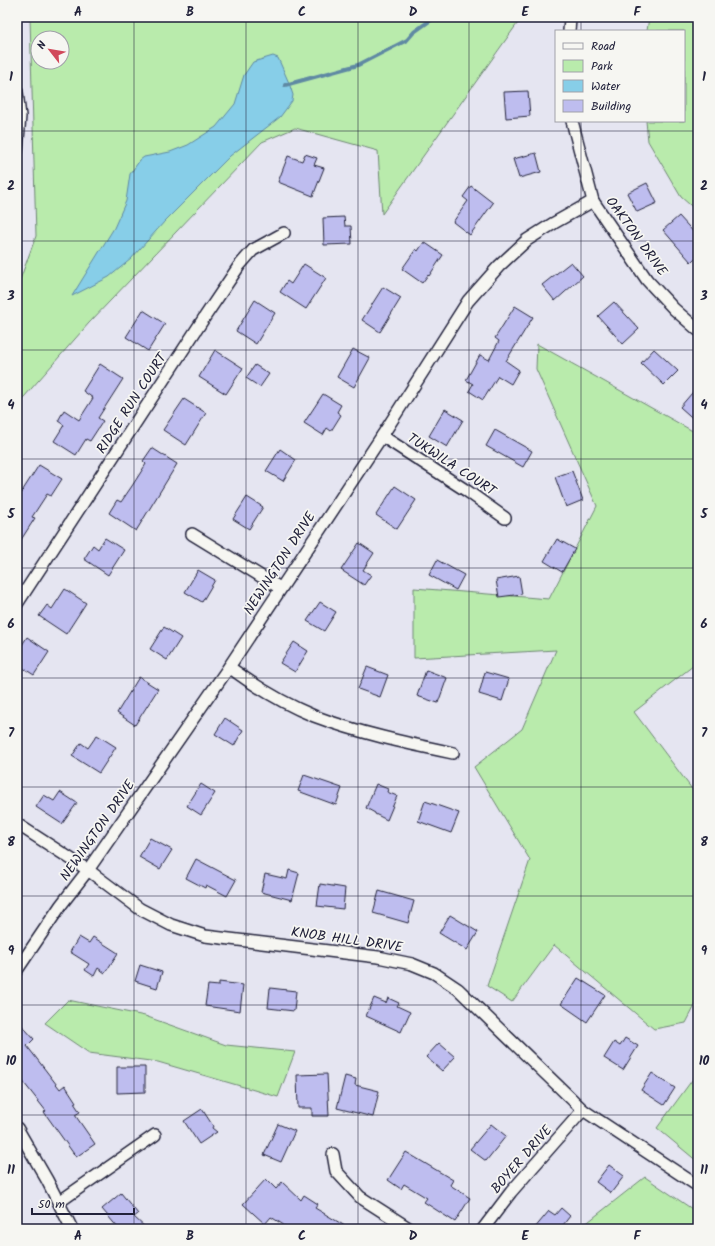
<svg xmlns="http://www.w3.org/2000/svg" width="715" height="1246" viewBox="0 0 715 1246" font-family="Kalam,sans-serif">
<rect width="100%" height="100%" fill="#e5e5f1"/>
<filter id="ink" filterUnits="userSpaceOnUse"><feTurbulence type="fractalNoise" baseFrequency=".025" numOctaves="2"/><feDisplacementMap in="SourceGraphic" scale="8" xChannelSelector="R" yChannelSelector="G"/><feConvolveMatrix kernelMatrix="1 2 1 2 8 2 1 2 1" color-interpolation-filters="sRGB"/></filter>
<g filter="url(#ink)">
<g fill="#b9ebac" stroke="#6e8674" fill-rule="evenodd">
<path d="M30,17H522L382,214L378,151L295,128L262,142L89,323L17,405V288L36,236ZM38,38H62V62H38Z"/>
<path d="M649,17H698V212L681,197L648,141L646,121H684V31H647Z"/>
<path d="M537,344L698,434V662L634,712L698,797V1000L686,1023L654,1029L554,945L512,1002L487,986L530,860L474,767L522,729L556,650L414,658V588L549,599L597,506L536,369Z"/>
<path d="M68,1000L145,1016L226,1045L295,1052L278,1097L158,1062L89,1053L45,1023Z"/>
<path d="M698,1072V1162L657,1128Z"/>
<path d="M645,1177L698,1213V1229H579Z"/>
</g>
<path fill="#87cee8" stroke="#5f89a3" d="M273,56L278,58L289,83L293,95L292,101L280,117L230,156L165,221L131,259L109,277L72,296L114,228L126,201L130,174L140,160L144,157L170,152L188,145L216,127L235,104L244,75L253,62Z"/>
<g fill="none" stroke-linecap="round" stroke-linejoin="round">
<path stroke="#5f89a3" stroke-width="4" d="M285,85L358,65L407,40L414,32L435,17"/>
</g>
<g fill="#bebdef" stroke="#22223b">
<path d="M528,91L530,116L506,118L504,92Z"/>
<path d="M536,153L541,172L519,178L513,159Z"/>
<path d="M305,154L317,158L314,165L324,168L313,196L278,182L288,156L302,161Z"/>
<path d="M647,183L657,203L637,212L627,193Z"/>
<path d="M471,186L493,203L470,235L453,222L468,201L463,197Z"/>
<path d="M679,216L698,237V255L691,262L663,230Z"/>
<path d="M344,217L345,226H351L352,244L324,245L323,218Z"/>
<path d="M424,242L443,255L429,276L428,275L422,283L402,269L416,249L418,251Z"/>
<path d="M571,262L583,276L555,301L542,285Z"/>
<path d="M304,264L326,278L306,309L280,292L287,281L291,284Z"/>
<path d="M383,287L401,298L380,332L362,320Z"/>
<path d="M255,300L275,313L256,344L236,331Z"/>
<path d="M614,302L639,329L623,344L598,316Z"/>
<path d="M515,306L533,317L506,361L519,370L511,384L498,376L483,400L469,391L473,384L466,380L480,355L489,360L499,341L495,338Z"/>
<path d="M143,310L165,324L148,351L126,337Z"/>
<path d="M353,349L370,358L354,387L337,377Z"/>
<path d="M654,349L678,371L664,385L641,363Z"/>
<path d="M215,350L243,368L226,394L199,377Z"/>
<path d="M100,364L123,379L98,418L103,421L90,441L86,439L76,455L54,441L64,425L58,421L64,410L79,420L93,398L83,391Z"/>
<path d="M255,365L269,374L260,387L246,378Z"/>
<path d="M698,386V423L680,407Z"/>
<path d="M323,394L341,405L337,412L341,415L331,431L327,428L323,435L304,423Z"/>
<path d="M184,399L206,413L186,445L163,430Z"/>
<path d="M445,409L463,420L447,447L429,436Z"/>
<path d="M495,430L532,451L523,467L486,446Z"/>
<path d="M152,448L177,464L136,531L109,513L117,500L121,502L132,486L146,464L143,461Z"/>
<path d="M280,449L296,460L283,481L266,471Z"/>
<path d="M39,465L62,479L51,496L47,494L32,517L35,518L17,546V499Z"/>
<path d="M572,471L583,500L566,507L555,477Z"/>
<path d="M395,486L416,500L397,529L376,515Z"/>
<path d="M247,497L263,507L249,529L233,519Z"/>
<path d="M105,538L124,550L108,575L84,559L93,545L98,549Z"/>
<path d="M557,539L575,549L562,572L544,561Z"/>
<path d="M359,543L374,553L363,570L371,575L364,585L341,570Z"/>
<path d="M437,560L464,575L456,590L429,575Z"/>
<path d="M198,570L215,580L202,602L185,592Z"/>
<path d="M519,576L522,594L499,597L496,580Z"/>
<path d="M65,589L86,603L66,634L39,616L47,605L52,609Z"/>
<path d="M320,602L336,612L324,631L307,621Z"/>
<path d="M164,627L181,638L167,660L150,649Z"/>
<path d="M27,637L49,652L34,675L17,664V653Z"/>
<path d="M294,642L308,651L295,672L280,663Z"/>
<path d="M367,667L388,675L380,697L358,689Z"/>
<path d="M426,670L447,678L438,703L417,696Z"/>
<path d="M485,672L509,679L502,701L479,694Z"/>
<path d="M139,677L158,689L135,725L117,713Z"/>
<path d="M225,718L243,730L234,746L215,734Z"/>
<path d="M97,735L116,747L99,773L72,756L81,743L88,748Z"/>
<path d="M304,775L342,788L336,805L298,791Z"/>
<path d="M201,784L215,793L201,815L187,806Z"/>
<path d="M376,784L388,789L387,792L397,796L387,820L375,814V813L366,808Z"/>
<path d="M60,792L77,803L62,824L36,807L44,795L54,801Z"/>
<path d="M425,801L459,813L451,833L418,821Z"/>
<path d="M150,838L172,850L160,869L139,857Z"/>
<path d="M196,859L236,880L227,896L206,885L205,888L186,878Z"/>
<path d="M289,870L299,873L292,900L261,892L265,874L287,879Z"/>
<path d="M320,884L345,888L343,909L317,906Z"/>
<path d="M379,891L414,901L408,923L373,913Z"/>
<path d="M450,915L478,932L467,950L439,933Z"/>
<path d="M79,937L89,943L93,937L118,953L105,973L98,968L94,976L85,970L89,964L70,952Z"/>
<path d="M140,965L162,972L157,988L135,981Z"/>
<path d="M578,978L605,995L587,1022L561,1004Z"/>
<path d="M219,982L243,985L240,1011L205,1006L208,985L219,986Z"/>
<path d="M270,988L296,991L294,1011L268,1008Z"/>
<path d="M374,998L386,1003L388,998L399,1003L397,1006L410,1012L401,1032L366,1016Z"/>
<path d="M17,1020L34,1039L27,1046L60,1089L65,1085L76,1102L74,1103L80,1112L75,1115L95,1144L76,1157L44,1112L46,1111L17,1074Z"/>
<path d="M625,1038L638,1046L623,1070L604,1058L614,1042L620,1046Z"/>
<path d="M439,1043L455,1057L442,1071L426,1057Z"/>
<path d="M117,1067H145V1092L117,1093Z"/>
<path d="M652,1073L675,1088L664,1105L641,1090Z"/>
<path d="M327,1074L329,1116H312V1108H298L297,1075Z"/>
<path d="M345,1076L356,1079L355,1085L379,1091L373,1117L337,1108Z"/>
<path d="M202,1109L213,1126L212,1128L217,1132L199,1144L184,1121Z"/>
<path d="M278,1124L295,1131L281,1162L264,1155Z"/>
<path d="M491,1124L506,1136L486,1161L470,1149Z"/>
<path d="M406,1152L453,1180L450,1185L470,1198L455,1222L424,1202L427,1198L404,1184L401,1189L388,1180Z"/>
<path d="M609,1165L624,1176L611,1193L596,1182Z"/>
<path d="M266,1179L276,1189L282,1182L301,1200L304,1195L318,1204L315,1208L350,1229H290L271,1217L265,1224L243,1204Z"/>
<path d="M121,1193L138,1214L134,1217L147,1229H119L102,1209Z"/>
<path d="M561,1208L570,1216L560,1229H534L549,1211L555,1215Z"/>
</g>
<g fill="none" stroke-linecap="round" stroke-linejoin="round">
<defs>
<g id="street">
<path d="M569,31L570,19"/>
<path d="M17,92L20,116L17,151"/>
<path d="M572,121L593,201L647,280L674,309L698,330"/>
<path d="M382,436L467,491L505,518"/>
<path d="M192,534L280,588"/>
<path d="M17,604L206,315L239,266L253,250L284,233"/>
<path d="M229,667C255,686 284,704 314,716C359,733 406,743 453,753"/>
<path d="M17,824L88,870L140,909L171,925L205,936L378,957L412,964L434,973L458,989L583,1110L698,1186"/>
<path d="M17,970L61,905L88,870L229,667L382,436L468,301L499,266L527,240L554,223L593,201"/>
<path d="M17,1128L47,1180L72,1229"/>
<path d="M333,1154L336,1171L360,1197L410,1229"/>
<path d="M59,1202L155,1135"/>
<path d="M483,1229L511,1192L583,1110"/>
</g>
</defs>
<use href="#street" stroke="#22223b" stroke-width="14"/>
<use href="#street" stroke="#f6f6f2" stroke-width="11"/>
</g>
</g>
<path fill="none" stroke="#22223b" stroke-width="1" stroke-opacity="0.55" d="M134,17V1229M246,17V1229M358,17V1229M469,17V1229M581,17V31M581,121V1229M17,131H698M17,241H698M17,350H698M17,459H698M17,568H698M17,678H698M17,787H698M17,896H698M17,1005H698M17,1115H698"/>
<g text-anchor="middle" stroke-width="3.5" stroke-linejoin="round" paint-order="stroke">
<g font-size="14" fill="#22223b" stroke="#f6f6f2">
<text transform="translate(637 236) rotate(54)" y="5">OAKTON DRIVE</text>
<text transform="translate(131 403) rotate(-57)" y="5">RIDGE RUN COURT</text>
<text transform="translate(452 464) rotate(33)" y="5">TUKWILA COURT</text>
<text transform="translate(279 563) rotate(-57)" y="5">NEWINGTON DRIVE</text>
<text transform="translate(97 830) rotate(-55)" y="5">NEWINGTON DRIVE</text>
<text transform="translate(347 939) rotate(8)" y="5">KNOB HILL DRIVE</text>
<text transform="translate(521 1159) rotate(-49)" y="5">BOYER DRIVE</text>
</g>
</g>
<rect width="715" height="1246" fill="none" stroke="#f6f6f2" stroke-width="44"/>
<rect x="555" y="30" width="130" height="92" fill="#f6f6f2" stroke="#a1a1a9"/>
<rect x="563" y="43" width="20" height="6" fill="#f6f6f2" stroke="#a1a1a9"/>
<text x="591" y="50" font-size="12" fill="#22223b">Road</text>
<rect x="563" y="60" width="20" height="12" fill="#b9ebac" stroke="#a1a1a9"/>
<text x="591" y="70" font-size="12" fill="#22223b">Park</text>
<rect x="563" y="80" width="20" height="12" fill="#87cee8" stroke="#a1a1a9"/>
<text x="591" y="90" font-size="12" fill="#22223b">Water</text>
<rect x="563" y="100" width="20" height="12" fill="#bebdef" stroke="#a1a1a9"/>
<text x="591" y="110" font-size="12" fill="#22223b">Building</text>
<g transform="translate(50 50) rotate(301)"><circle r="19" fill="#f6f6f2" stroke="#a1a1a9"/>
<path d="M0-3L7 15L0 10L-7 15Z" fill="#d1495b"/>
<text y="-6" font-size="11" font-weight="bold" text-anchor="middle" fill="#22223b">N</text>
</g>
<path d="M32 1208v6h102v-6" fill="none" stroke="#22223b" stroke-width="2"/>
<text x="38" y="1208" font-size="12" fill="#22223b" stroke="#f6f6f2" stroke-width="3" paint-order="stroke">50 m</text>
<rect x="22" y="22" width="671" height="1202" fill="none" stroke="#22223b" stroke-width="1.5"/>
<g font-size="13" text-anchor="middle" font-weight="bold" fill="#22223b">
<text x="78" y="16">A</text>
<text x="190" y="16">B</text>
<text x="302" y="16">C</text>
<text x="413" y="16">D</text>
<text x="525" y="16">E</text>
<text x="637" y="16">F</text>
<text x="11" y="81">1</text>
<text x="704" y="81">1</text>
<text x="11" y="190">2</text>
<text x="704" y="190">2</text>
<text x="11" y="300">3</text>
<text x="704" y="300">3</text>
<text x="11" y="409">4</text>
<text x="704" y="409">4</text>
<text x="11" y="518">5</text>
<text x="704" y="518">5</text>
<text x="11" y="628">6</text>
<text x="704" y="628">6</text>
<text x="11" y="737">7</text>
<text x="704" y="737">7</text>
<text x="11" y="846">8</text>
<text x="704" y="846">8</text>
<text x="11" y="955">9</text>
<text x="704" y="955">9</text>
<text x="11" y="1065">10</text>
<text x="704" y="1065">10</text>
<text x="11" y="1174">11</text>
<text x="704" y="1174">11</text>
<text x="78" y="1240">A</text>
<text x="190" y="1240">B</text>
<text x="302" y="1240">C</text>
<text x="413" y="1240">D</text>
<text x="525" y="1240">E</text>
<text x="637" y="1240">F</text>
</g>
</svg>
